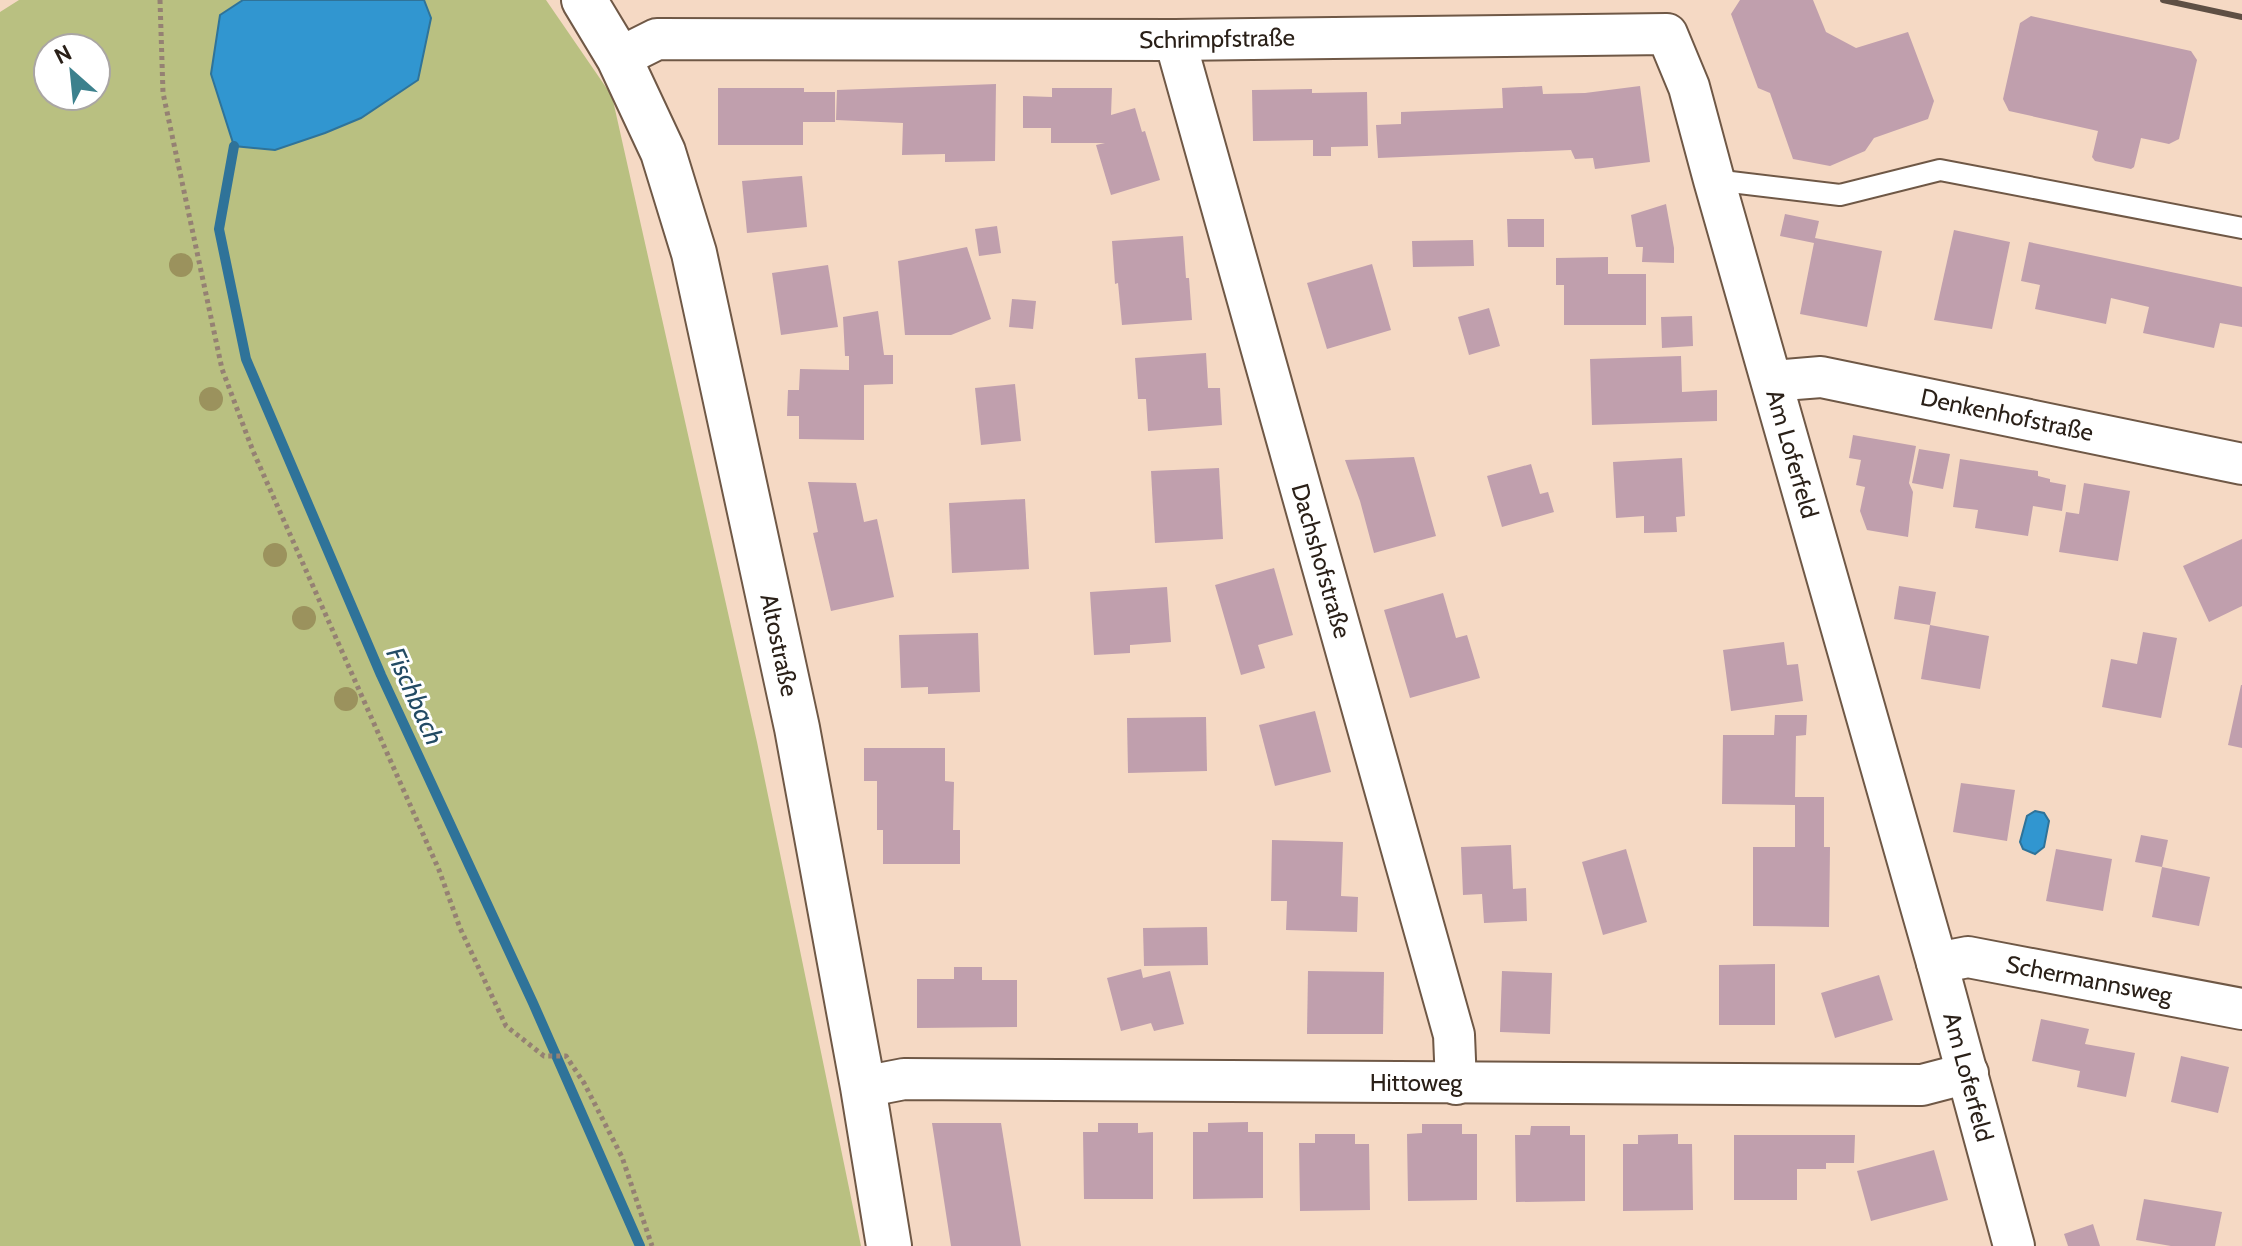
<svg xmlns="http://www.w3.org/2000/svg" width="2242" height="1246" viewBox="0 0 2242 1246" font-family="Cabin,sans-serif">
<rect width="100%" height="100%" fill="#f5d9c4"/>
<path fill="#b9c081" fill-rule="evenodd" d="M19,0H243L220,15L275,150L361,118L431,18L424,0H546L612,96L757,742L861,1246H0V12ZM48,48H96V96H48Z"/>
<g fill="#3196d0" stroke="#2f7399" stroke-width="2">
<path d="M243,0H424L431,18L418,80L361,118L325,133L275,150L234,146L211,74L220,15Z"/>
<path d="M2035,811L2044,813L2049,821L2044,847L2035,854L2023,849L2020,842L2027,816Z"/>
</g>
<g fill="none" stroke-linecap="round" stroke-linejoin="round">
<path stroke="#2f7399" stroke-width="10" d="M234,146L219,229L246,359L381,675L533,1003L640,1246"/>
</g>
<g fill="#c09fad">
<path d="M1740,0H1813L1826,32L1856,48L1908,32L1934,101L1928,119L1874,138L1865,151L1830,166L1793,159L1770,93L1758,88L1731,14Z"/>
<path d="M2031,16L2191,51L2197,60L2179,139L2169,144L2141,138L2134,167L2131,169L2095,161L2092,157L2098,131L2009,111L2003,99L2020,23Z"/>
<path d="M996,84L995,161L945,162V154L902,155L903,123L836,120L837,90Z"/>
<path d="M1542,86L1543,94L1585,93L1640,86L1650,162L1595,169L1593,158L1575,159L1571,150L1378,158L1376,125L1401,124V112L1503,108L1502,88Z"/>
<path d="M718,88H804V92H835V122H803V145H718Z"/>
<path d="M1052,88H1112L1111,115L1135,108L1142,132L1145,131L1160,180L1111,195L1096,145L1105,143H1051V128H1023V96L1052,97Z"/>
<path d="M1312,89V93L1367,92L1368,146L1331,147V156H1313V140L1253,141L1252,90Z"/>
<path d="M802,176L807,227L747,233L742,181Z"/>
<path d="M1666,204L1674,248V263L1642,262L1643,247H1636L1631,215Z"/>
<path d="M1785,214L1819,221L1815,238L1882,251L1867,327L1800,314L1814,243L1780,236Z"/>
<path d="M1507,219H1544V247H1508Z"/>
<path d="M997,226L1001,253L979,256L975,229Z"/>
<path d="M1954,230L2010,242L1992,329L1934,320Z"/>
<path d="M1183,236L1186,278H1189L1192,320L1122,325L1118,283L1115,284L1112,241Z"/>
<path d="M1473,240L1474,266L1413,267L1412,241Z"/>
<path d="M2029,242L2242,287V327L2220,323L2214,348L2143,333L2149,307L2111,298L2106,324L2035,309L2040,285L2021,281Z"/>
<path d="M967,247L991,319L951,335H905L898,261Z"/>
<path d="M1608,257V274H1646V325H1564V285H1556V258Z"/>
<path d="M1372,264L1391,330L1327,349L1307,283Z"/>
<path d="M828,265L838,327L781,335L772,273Z"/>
<path d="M1012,299L1036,301L1033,329L1009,327Z"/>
<path d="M1489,308L1500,346L1469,355L1458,317Z"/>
<path d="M878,311L884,355H893V384L864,385V440L799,439V416H787L788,390H799L800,369L849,370V356H845L843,317Z"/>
<path d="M1692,316L1693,346L1662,348L1661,317Z"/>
<path d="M1206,353L1208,388H1220L1222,425L1148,431L1146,399H1138L1135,358Z"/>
<path d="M1681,356L1682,392L1717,390V421L1592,425L1590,359Z"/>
<path d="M1015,384L1021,441L981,445L975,388Z"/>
<path d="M1853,435L1916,446L1909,483L1913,492L1908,537L1867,530L1860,511L1865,487L1856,485L1861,460L1849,458Z"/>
<path d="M1919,449L1950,454L1943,489L1912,483Z"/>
<path d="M1414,457L1436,536L1374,553L1360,501L1345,460Z"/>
<path d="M1682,458L1685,516L1676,517L1677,532L1644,533V516L1616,518L1613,462Z"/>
<path d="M1960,459L2038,471V476L2050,479V482L2066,485L2062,511L2033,506L2028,536L1975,528L1978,510L1953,507Z"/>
<path d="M1531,464L1540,494L1548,492L1554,512L1502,527L1487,476Z"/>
<path d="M1219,468L1223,539L1155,543L1151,471Z"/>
<path d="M808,482L856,483L864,522L877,519L894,597L831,611L813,533L818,532Z"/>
<path d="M2084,483L2130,491L2118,561L2059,552L2066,512L2079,514Z"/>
<path d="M1025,499L1029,569L952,573L949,503Z"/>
<path d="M2242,539V606L2209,622L2183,566Z"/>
<path d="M1274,568L1293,635L1258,645L1265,668L1241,675L1215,585Z"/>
<path d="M1899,586L1936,592L1930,625L1894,619Z"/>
<path d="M1167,587L1171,642L1130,645V653L1094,655L1090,592Z"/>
<path d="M1443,593L1456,638L1467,635L1480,678L1410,698L1384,610Z"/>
<path d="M1930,625L1989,636L1980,689L1921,679Z"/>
<path d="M2143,632L2177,638L2161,718L2102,707L2111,659L2137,664Z"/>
<path d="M978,633L980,692L928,694V687L901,688L899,635Z"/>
<path d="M1784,642L1787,665L1798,664L1803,701L1731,711L1723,650Z"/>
<path d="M2241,685H2242V748L2228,745Z"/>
<path d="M1315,711L1331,772L1275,786L1259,725Z"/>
<path d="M1775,715H1807L1806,735L1796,736L1795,797H1824V847H1830L1829,927L1753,926V847H1795V805L1722,804L1723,735H1774Z"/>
<path d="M1206,717L1207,771L1128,773L1127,718Z"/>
<path d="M864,748H945V781L954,782L953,830H960V864H883V830H877V781H864Z"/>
<path d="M1961,783L2015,790L2007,841L1953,832Z"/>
<path d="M2141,835L2168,840L2162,867L2135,862Z"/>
<path d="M1272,840L1343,842L1341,896L1358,897L1357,932L1286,930L1287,901H1271Z"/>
<path d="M1511,845L1513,889L1526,888L1527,921L1484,923L1482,894L1463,895L1461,847Z"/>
<path d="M1626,849L1647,922L1603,935L1582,862Z"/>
<path d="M2056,849L2112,859L2103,911L2046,901Z"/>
<path d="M2162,867L2210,877L2199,926L2152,917Z"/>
<path d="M1207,927L1208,965L1144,966L1143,928Z"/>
<path d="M1775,964V1025H1719V965Z"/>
<path d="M954,967H982V980H1017V1027L917,1028V979H954Z"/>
<path d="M1141,969L1143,978L1170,971L1184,1024L1154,1031L1151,1023L1121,1031L1107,978Z"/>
<path d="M1308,971L1384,972L1383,1034H1307Z"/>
<path d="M1502,971L1552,973L1550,1034L1500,1032Z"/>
<path d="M1879,975L1893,1020L1835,1038L1821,993Z"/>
<path d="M2041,1019L2089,1029L2085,1044L2135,1053L2126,1097L2077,1087L2080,1071L2032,1061Z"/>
<path d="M2181,1056L2229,1067L2218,1113L2171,1102Z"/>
<path d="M1248,1122V1132H1263V1198L1193,1199V1132H1208V1123Z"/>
<path d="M932,1123H1001L1021,1246H951Z"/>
<path d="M1098,1123H1138V1133L1153,1132V1199H1084L1083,1132H1098Z"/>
<path d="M1422,1124H1462V1134H1477V1200L1408,1201L1407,1134L1422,1133Z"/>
<path d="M1531,1126H1570V1135H1585V1201L1516,1202L1515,1135H1530Z"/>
<path d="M1315,1134H1355V1144H1369L1370,1210L1300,1211L1299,1143H1315Z"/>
<path d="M1678,1134V1144H1692L1693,1210L1623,1211V1144H1638V1135Z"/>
<path d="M1734,1135H1855L1854,1163H1826V1169H1797V1200H1734Z"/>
<path d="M1934,1150L1948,1200L1871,1221L1857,1171Z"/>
<path d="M2144,1199L2222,1212L2215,1246H2171L2136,1240Z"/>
<path d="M2093,1224L2100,1246H2068L2064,1234Z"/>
</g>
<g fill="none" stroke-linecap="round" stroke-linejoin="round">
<defs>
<path id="lane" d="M1714,180L1840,195L1940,170L2242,228"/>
<g id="street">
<path d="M1175,40L1454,1035L1456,1084"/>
<path d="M619,58L657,39L1175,40L1667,34L1689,87L1714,180L1937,963L2014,1246"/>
<path d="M1772,381L1821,377L2242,464"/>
<path d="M1937,963L1968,957L2242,1009"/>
<path d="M863,1087L904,1079L1922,1085L1968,1073"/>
</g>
<path id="secondary" d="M584,0L619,58L663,152L694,253L797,728L863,1087L889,1246"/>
</defs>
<use href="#lane" stroke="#6f5846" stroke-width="24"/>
<use href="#street" stroke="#6f5846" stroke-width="44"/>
<use href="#secondary" stroke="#6f5846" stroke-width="48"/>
<path stroke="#958173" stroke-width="5" stroke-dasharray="4 4" stroke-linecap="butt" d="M160,0L163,93L222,369L253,451L439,870L460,928L506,1026L544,1056H566L584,1083L622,1157L652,1246"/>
<use href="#lane" stroke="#fff" stroke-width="20"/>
<use href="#street" stroke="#fff" stroke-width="40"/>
<use href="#secondary" stroke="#fff" stroke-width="44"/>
<path stroke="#5e4f44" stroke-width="6" d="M2163,0L2242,17"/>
</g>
<g fill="#9b925d">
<circle cx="181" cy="265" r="12"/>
<circle cx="211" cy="399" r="12"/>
<circle cx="275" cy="555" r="12"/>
<circle cx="304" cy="618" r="12"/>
<circle cx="346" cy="699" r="12"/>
</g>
<g text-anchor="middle" stroke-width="6" stroke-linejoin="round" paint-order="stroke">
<g font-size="24" fill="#2a2018" stroke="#fff">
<text transform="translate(1217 39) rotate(-1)" y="8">Schrimpfstraße</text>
<text transform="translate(2007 415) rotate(12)" y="8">Denkenhofstraße</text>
<text transform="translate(1792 454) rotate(74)" y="8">Am Loferfeld</text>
<text transform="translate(1321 561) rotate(74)" y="8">Dachshofstraße</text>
<text transform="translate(779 645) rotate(78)" y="8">Altostraße</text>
<text transform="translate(2089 980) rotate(11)" y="8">Schermannsweg</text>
<text transform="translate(1968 1077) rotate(75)" y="8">Am Loferfeld</text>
<text x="1416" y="1091">Hittoweg</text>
</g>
<g font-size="26" font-style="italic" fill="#234b64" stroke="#fff">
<text transform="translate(415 696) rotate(66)" y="9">Fischbach</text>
</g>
</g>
<g transform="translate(72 72) rotate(333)"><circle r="38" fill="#ffffff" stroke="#aaa6a3" stroke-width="2"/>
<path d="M0-6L14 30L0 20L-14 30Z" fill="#3c818d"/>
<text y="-12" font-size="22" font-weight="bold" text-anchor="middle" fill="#2a2018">N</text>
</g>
</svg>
